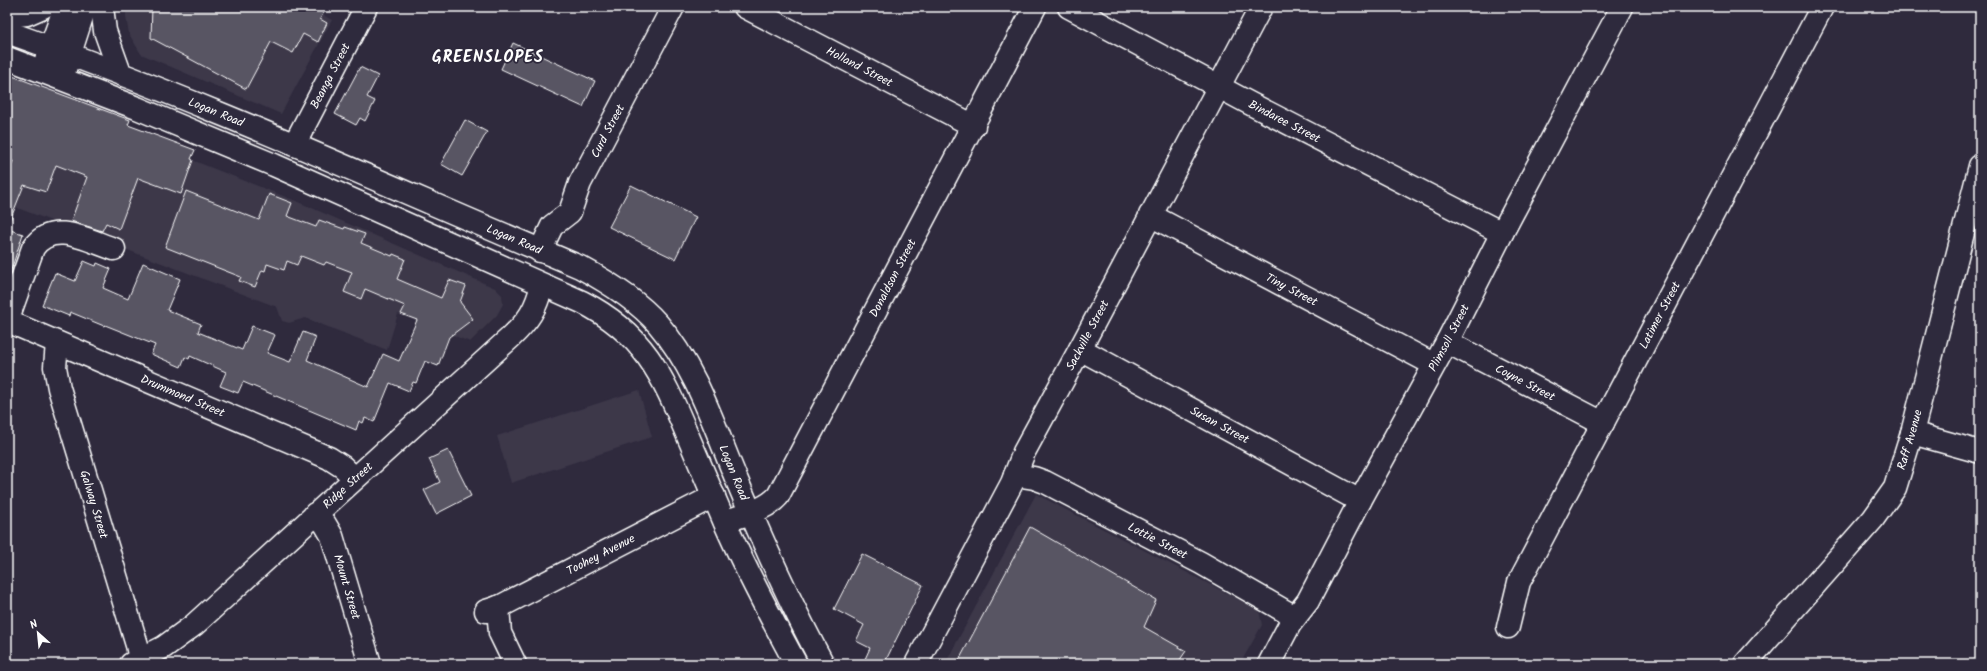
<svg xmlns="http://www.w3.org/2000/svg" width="1987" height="671" viewBox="0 0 1987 671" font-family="Kalam,sans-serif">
<rect width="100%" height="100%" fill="#2f2a3d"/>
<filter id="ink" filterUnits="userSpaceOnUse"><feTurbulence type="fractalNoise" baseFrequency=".025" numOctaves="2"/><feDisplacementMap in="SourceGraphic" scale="8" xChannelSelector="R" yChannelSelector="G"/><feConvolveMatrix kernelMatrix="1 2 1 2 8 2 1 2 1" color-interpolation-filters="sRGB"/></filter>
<g filter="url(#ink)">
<g fill="#3c3749">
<path d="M126,7H308L332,20L281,114L141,54L129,34L126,17Z"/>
<path d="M7,87L296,201L495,288L502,295L503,304L497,315L470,342L398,314L387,350L305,318L289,323L282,321L277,307L7,204Z"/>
<path d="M639,390L652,437L511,483L497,436Z"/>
<path d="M1036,494L1259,610L1262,625L1240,664H945Z"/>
</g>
<g fill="#595564" stroke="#fff">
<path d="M152,7H327L320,19L327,23L318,42L303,34L293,53L271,42L246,89L151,38Z"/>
<path d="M513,43L595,81L583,107L501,69Z"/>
<path d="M360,67L378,76L367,97L375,101L365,121L360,118L356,125L335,114Z"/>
<path d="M7,74L130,120L128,125L195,150L191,159L193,160L181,194L138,178L119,229L106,223L102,231L71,221L87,177L56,165L46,192L24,185L7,228V177L13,161L7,160Z"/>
<path d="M465,120L487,132L462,176L441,164Z"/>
<path d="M631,185L696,217L675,259L609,227Z"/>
<path d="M186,191L259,220L269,194L292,203L287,216L316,227L319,220L344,229L345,227L365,234L361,243L392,256L393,254L405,259L397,279L441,298L449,280L466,286L460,302L473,319L449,337L438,366L425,361L416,383L413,382L409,391L390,383L374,422L365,418L363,423L359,421L356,430L243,382L238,393L220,386L226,372L190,356L189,359L185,357L181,367L151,354L155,345L105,325L104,326L70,312L69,316L42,305L55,273L75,281L84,261L96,266L97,263L111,269L103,288L128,299L143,263L180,279L167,310L201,324L198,332L242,350L252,326L275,335L267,353L290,362L303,332L316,337L307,360L368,387L383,354L399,361L417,320L401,314L405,306L365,289L361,299L344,292L352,272L326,262L324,265L301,256L297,265L287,261L284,270L267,264L265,271L262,270L255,287L239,281L241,277L165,247Z"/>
<path d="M7,229L23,234L9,276H7Z"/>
<path d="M448,450L471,496L436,514L424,490L440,482L429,459Z"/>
<path d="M1030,527L1156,600L1144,627L1186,651L1177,664H957Z"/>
<path d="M862,554L923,585L884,664H876L865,659L870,648L856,641L864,625L834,609Z"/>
</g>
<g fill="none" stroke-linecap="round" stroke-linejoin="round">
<defs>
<g id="minor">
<path id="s1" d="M745,7L974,126"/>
<path id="s2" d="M1069,7L1249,103L1502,233"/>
<path id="s3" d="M294,145L366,7"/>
<path id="s4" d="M1150,215L1433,364"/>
<path id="s5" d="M114,249C89,241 52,219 33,248L7,321L329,458L343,467L354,478"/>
<path id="s6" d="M540,251L552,226L570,212L580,183L673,7"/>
<path id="s7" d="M1447,342L1603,423"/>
<path id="s8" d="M57,343L55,367L59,388L137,645L141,664"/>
<path id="s9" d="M1080,349L1360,501"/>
<path d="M1912,433L1980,452"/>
<path id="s10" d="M1015,475L1034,478L1045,482L1201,563L1295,617"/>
<path id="s11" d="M315,514L325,524L332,536L370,664"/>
<path id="s12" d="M725,522C742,515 766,510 778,496L1035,7"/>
<path d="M498,607L500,633L515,664"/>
<path id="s13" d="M486,611L499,607L714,496"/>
<path id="s14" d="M1508,627L1519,582L1822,7"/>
<path id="s15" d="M131,664L164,647L194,625L511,337C529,320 536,309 542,285"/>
<path id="s16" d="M916,664L1012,483L1024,452L1080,349L1261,7"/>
<path id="s17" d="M1269,664L1290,624L1308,601L1360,501L1447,342L1502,233L1622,7"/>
<path id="s18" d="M1745,664L1873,519L1895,488L1912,433L1980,166"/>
</g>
<g id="major">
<path d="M102,7L105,31L120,73"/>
<path d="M7,16L27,14L43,7"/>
<path id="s19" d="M7,32C202,100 390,187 580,267C608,282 637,300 658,324C697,369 715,429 738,483C764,545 791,605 823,664"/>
<path d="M7,58L137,108L274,165L582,302C643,333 662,374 687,434C700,464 712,493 725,523C746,571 771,618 796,664"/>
<path d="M46,60L65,7"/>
<path d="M65,69L85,7"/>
</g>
</defs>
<use href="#minor" stroke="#fff" stroke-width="25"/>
<use href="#major" stroke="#fff" stroke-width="25"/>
<use href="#minor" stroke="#2f2a3d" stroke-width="22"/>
<use href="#major" stroke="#2f2a3d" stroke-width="22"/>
</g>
</g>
<g text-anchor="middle" stroke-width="3.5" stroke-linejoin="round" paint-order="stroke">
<g font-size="12" fill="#fff" stroke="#2f2a3d">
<text dy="4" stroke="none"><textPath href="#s1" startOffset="129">Holland Street</textPath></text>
<text dy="4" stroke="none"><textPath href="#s3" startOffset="78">Beanga Street</textPath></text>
<text dy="4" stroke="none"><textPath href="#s19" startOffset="224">Logan Road</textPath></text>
<text dy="4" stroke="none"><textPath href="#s2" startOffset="244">Bindaree Street</textPath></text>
<text dy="4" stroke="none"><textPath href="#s6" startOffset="140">Curd Street</textPath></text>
<text dy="4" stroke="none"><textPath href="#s19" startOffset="548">Logan Road</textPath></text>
<text dy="4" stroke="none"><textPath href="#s12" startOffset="306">Donaldson Street</textPath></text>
<text dy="4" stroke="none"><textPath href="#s4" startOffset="160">Tiny Street</textPath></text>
<text dy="4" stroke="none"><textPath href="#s14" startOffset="348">Latimer Street</textPath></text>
<text dy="4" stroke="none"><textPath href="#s16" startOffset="371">Sackville Street</textPath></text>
<text dy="4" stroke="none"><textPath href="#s17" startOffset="373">Plimsoll Street</textPath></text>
<text dy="4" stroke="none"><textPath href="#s7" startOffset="88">Coyne Street</textPath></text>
<text dy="4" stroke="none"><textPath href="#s5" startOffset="357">Drummond Street</textPath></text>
<text dy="4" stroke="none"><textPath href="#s9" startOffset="159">Susan Street</textPath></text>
<text dy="4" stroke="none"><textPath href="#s18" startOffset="282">Raff Avenue</textPath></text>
<text dy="4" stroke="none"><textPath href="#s19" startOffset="884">Logan Road</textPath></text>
<text dy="4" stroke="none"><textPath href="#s15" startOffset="282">Ridge Street</textPath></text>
<text dy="4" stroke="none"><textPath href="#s8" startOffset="167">Galway Street</textPath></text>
<text dy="4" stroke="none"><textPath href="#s10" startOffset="158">Lottie Street</textPath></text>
<text dy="4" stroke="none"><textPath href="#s13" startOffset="128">Toohey Avenue</textPath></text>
<text dy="4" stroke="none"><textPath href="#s11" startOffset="81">Mount Street</textPath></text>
</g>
<g font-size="16" font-weight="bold" letter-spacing="1" fill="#fff" stroke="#2f2a3d">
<text x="488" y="62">GREENSLOPES</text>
</g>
</g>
<rect width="1987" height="671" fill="none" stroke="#2f2a3d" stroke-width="24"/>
<rect x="12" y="12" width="1963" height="647" fill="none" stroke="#fff" stroke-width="1.5" filter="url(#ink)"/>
<g transform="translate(38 633) rotate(333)" stroke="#2f2a3d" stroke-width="3" paint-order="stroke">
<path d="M0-3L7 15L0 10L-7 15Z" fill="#ffffff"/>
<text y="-6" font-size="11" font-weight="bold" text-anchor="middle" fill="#ffffff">N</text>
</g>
</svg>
